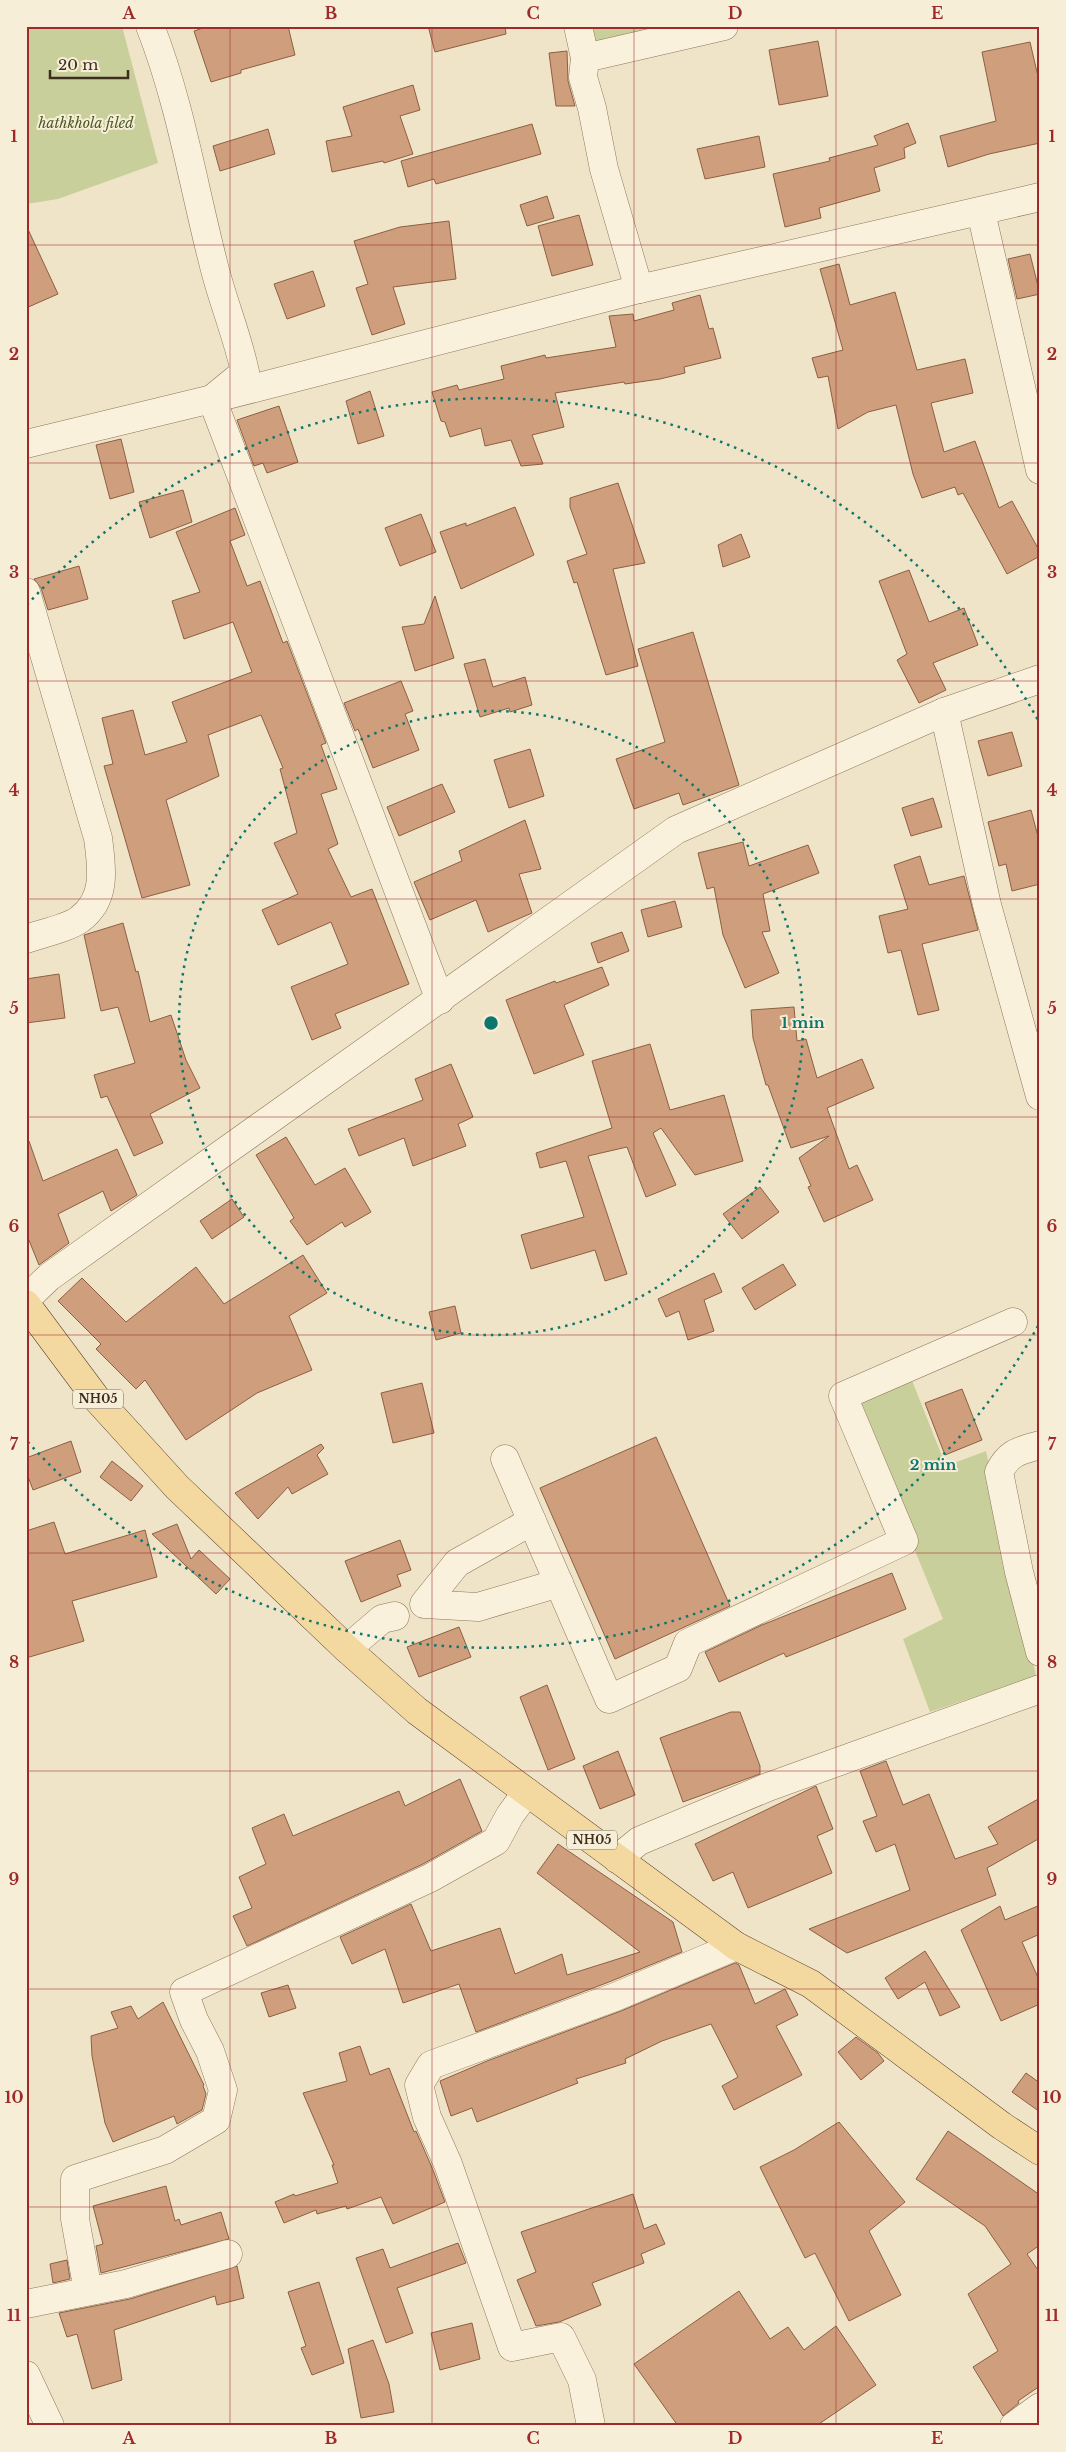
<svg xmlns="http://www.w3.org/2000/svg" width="1066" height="2452" viewBox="0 0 1066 2452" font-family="'Libre Baskerville',serif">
<rect width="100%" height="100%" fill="#f0e4c8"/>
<g fill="#c9cf9b">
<path d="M26,26H122L158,163L58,199L26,204Z"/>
<path d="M590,26H665L594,43Z"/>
<path d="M909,1373L946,1466L986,1451L1036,1676L930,1712L903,1639L943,1619L853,1400Z"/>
</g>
<g fill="#cf9f7d" stroke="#8d5f41">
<path d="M209,26H288L295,55L241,70V73L211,82L194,31Z"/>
<path d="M428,26H505L506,34L435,52Z"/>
<path d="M818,41L828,96L779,105L769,50Z"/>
<path d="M1030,42L1040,85V143L989,154L948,167L940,136L996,121L982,52Z"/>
<path d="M567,51L568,81L575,106H556L549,53Z"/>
<path d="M413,85L420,110L400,116L413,154L384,163L383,161L332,172L326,141L352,136L343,107Z"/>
<path d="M908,123L916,143L904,148L905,158L874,168L880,191L819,208L821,218L785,227L773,174L830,161L829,158L878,145L874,136Z"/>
<path d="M532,124L541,154L436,184L434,179L408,187L401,161Z"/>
<path d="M268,129L275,154L220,171L213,146Z"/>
<path d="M759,136L765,167L705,179L697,149Z"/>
<path d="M547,196L554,218L527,226L520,205Z"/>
<path d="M579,215L593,265L552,276L538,226Z"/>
<path d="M449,221L456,279L393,287L405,324L372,335L356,288L368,284L354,241L400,227Z"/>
<path d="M26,225L58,294L26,308Z"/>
<path d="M1030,254L1040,294L1017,299L1008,259Z"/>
<path d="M839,264L850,305L895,292L917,370L965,359L973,393L931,403L944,452L975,441L999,508L1012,501L1040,552V556L1007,574L963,493L958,495L955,487L922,498L913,474L896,405L868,412L838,429L828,376L818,378L812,358L843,350L820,269Z"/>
<path d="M313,271L325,306L287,319L274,284Z"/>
<path d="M700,295L709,329L713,328L721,358L684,367L685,373L660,379L625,384L624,382L555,393L564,427L532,435L543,464L521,466L511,440L485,446L481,428L450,437L445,422L441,421L432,392L457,385L459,390L504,379L501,366L545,355L546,358L616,347L609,316L633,314L634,321L674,310L672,303Z"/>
<path d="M370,391L384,436L358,444L346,401Z"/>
<path d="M279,406L298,462L267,473L263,463L254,466L237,420Z"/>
<path d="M121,439L134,492L110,499L96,445Z"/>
<path d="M618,483L645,563L613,569L638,666L606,675L577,582L574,583L567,561L587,554L570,507V498Z"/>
<path d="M183,490L192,522L150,538L139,502Z"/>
<path d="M515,507L534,555L461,589L440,532L466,523V526Z"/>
<path d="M235,508L245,535L230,541L247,586L260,581L283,643L287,641L326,743L321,745L337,789L321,794L338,844L328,849L351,897L372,889L409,984L335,1014L341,1028L312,1040L291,987L348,964L331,922L278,945L262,910L298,894L274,843L297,833L280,769L283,768L261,715L208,735L219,776L166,800L190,885L142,898L104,766L113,764L102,718L133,710L145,755L187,742L172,702L252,672L233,622L184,639L172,601L200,592L176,532Z"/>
<path d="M421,514L436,552L400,566L385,528Z"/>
<path d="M741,534L750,557L723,567L718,545Z"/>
<path d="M79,566L88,599L48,610L41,588L34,579Z"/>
<path d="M909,570L929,622L964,608L978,645L933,663L946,690L919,703L897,660L907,654L879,581Z"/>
<path d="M435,596L454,658L415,671L402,627L424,624Z"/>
<path d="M693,632L739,785L683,805L679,793L634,809L616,759L665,742L638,649Z"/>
<path d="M485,659L493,687L525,677L532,705L510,712L509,708L480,717L464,664Z"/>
<path d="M401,681L413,711L405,714L419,750L373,768L358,729L355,731L344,703Z"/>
<path d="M1012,732L1022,766L988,776L978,741Z"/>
<path d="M530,749L544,796L509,808L494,760Z"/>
<path d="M442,784L455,812L399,836L387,807Z"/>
<path d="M933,798L942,827L911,836L902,808Z"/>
<path d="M1031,810L1040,844V884L1012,891L1006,864L999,866L988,822Z"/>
<path d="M525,820L541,869L519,874L532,913L488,932L476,900L430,920L414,882L462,861L459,851Z"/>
<path d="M743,842L749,866L808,845L819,873L763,894L770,931L762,932L779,973L745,988L723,935L714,887L707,889L698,853Z"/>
<path d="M920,856L929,885L964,876L978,930L922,944L939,1010L918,1015L901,950L888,953L879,916L908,909L894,865Z"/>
<path d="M675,901L682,927L648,937L641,910Z"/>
<path d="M123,923L136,972L138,971L150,1022L171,1015L186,1060L200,1088L150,1114L163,1143L134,1156L107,1096L101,1098L94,1075L135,1063L118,1007L101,1011L84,935Z"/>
<path d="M622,932L629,951L598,963L591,943Z"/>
<path d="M602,967L609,985L564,1005L584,1055L534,1074L506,1000L555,981L556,983Z"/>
<path d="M59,974L65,1018L26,1023V979Z"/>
<path d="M794,1007L797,1041L806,1039L817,1078L862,1059L874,1088L827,1108L849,1169L857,1165L873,1200L824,1222L808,1187L811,1186L799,1158L829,1136L791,1148L768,1085H766L753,1038L751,1010Z"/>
<path d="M650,1044L670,1110L724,1095L743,1161L695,1175L661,1128L653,1133L676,1185L646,1197L627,1147L588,1156L627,1274L605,1281L595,1250L531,1269L521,1235L584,1217L566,1161L540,1168L536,1153L612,1128L592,1061Z"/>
<path d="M451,1064L473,1117L458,1124L466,1146L413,1166L404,1138L359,1156L348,1129L423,1100L415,1079Z"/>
<path d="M286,1137L315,1185L345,1168L371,1212L345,1227L342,1222L307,1245L290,1221L294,1218L256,1155Z"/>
<path d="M29,1141L43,1181L117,1149L137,1195L111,1211L103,1191L58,1214L69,1243L39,1265L26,1233V1142Z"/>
<path d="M760,1187L779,1212L742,1239L723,1214Z"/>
<path d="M232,1199L244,1217L212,1239L200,1221Z"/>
<path d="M303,1255L327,1293L289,1316L312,1370L257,1393L186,1440L145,1380L136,1389L96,1349L101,1344L58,1301L82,1278L126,1322L196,1267L224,1304Z"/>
<path d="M783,1264L796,1285L755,1310L742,1288Z"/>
<path d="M714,1273L722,1292L704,1300L714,1331L688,1340L679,1311L666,1317L658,1299Z"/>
<path d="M455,1306L461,1333L436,1340L429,1312Z"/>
<path d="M422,1383L434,1433L393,1443L381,1393Z"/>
<path d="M962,1389L982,1440L945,1455L925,1403Z"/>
<path d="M656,1437L730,1606L615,1659L540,1488Z"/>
<path d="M71,1441L81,1472L33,1490L26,1471V1458Z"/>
<path d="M321,1444L324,1448L317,1455L328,1474L292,1494L288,1487L258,1519L235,1493Z"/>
<path d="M112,1461L143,1486L131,1501L100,1477Z"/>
<path d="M54,1522L65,1554L145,1530L157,1577L72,1601L84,1641L26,1658V1531Z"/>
<path d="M177,1524L191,1559L199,1550L230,1579L216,1594L152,1534Z"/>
<path d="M400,1540L411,1570L397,1575L401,1586L361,1602L345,1561Z"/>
<path d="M892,1573L906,1609L786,1657L784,1653L719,1682L705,1652L762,1625Z"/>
<path d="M459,1627L471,1657L419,1677L407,1647Z"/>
<path d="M547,1685L575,1759L548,1770L520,1697Z"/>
<path d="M731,1712H740L760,1766V1774L683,1802L660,1738Z"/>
<path d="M618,1751L635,1795L600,1809L583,1766Z"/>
<path d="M886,1761L903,1805L929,1794L955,1859L998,1844L988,1827L1040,1798V1838L987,1868L996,1895L847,1953L809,1929L910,1890L895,1844L876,1852L863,1821L877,1816L860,1771Z"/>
<path d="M460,1779L482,1831L423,1864L247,1946L233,1916L252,1908L239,1877L266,1864L252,1828L284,1814L293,1836L399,1791L405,1806Z"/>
<path d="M816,1786L833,1829L817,1836L832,1873L748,1908L733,1872L713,1881L695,1844Z"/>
<path d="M558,1844L673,1922L682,1952L609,1982L476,2032L459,1984L403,2003L385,1949L352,1964L340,1937L411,1904L431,1951L500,1928L515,1974L562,1954L567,1975L640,1952L537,1873Z"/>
<path d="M1040,1905V1934L1022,1942L1040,1982V2004L1001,2021L961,1930L1000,1906L1005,1920Z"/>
<path d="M925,1951L960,2007L940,2016L925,1982L898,1999L885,1978Z"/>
<path d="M735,1963L739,1965L755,2004L785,1989L798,2015L776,2026L802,2075L734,2110L722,2086L738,2077L711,2024L662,2041L625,2059L626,2063L576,2079L578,2083L477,2122L472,2108L451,2116L440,2081L487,2061L621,2011Z"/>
<path d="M288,1985L296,2008L269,2017L261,1993Z"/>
<path d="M163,2002L204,2085L203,2086L206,2094L202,2110L177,2124L174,2116L113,2142L105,2123L92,2056L91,2036L118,2028L111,2012L131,2006L138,2019Z"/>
<path d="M856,2037L878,2053L884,2061L861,2080L838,2052Z"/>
<path d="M360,2046L370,2075L389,2068L414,2132L416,2131L433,2170L445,2202L393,2224L381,2197L347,2209L346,2206L317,2214L316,2210L284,2223L275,2202L294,2194L295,2196L338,2183L332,2165H334L303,2093L347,2081L339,2053Z"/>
<path d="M1026,2073L1040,2083V2112L1012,2092Z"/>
<path d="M839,2122L905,2202L869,2231L901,2295L849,2321L815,2253L805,2258L760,2167L794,2150Z"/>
<path d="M948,2131L1040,2195V2245L1027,2254L1040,2273V2386L1018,2401L1019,2403L1003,2416L973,2367L998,2351L968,2294L1011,2264L985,2226L916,2179Z"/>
<path d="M166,2186L175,2221L179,2219L181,2225L221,2212L229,2239L101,2273L96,2246L103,2244L93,2206Z"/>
<path d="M633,2194L644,2229L656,2224L665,2244L641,2254L644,2263L592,2283L601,2305L559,2322L536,2326L517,2280L536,2272L521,2232Z"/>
<path d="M458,2243L466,2263L397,2288L413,2333L386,2343L356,2258L383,2249L390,2268Z"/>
<path d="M67,2260L70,2279L53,2283L50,2264Z"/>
<path d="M237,2266L244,2298L217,2305L215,2296L114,2330L122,2380L92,2389L77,2334L67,2337L59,2313L130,2299Z"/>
<path d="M319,2282L344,2363L312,2375L301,2348L306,2346L288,2292Z"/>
<path d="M739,2291L770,2339L788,2327L804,2350L836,2326L876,2385L816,2426H678L634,2364Z"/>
<path d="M472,2323L480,2359L440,2370L431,2333Z"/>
<path d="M373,2340L389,2384L394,2412L361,2418L348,2349Z"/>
</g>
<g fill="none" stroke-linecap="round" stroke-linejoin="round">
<defs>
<g id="minor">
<path d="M150,26C180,102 193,184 213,262C222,300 237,334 245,372L212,399L440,1000"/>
<path d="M578,26L585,58L583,77L592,108L604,169L639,289"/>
<path d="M585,58L724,26"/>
<path d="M981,212L1040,470"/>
<path d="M26,444L212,399L639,289L1040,197"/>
<path d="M26,592L98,838C102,868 107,899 80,919C71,927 40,934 26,939"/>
<path d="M944,712L987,905L1040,1096"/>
<path d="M26,1299L49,1277L676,830L944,712L1040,679"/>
<path d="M1040,1445C1019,1451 1009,1452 999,1472L1019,1572L1040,1652"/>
<path d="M505,1459L609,1699L678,1668L688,1643L904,1541L843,1396L1013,1322"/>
<path d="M532,1521L457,1563L424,1604L478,1607L559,1583"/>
<path d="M347,1649L382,1619L395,1616"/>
<path d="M617,1859L639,1841L768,1787L1040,1689"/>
<path d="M88,2291L75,2219V2179L165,2150L216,2120L223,2090L210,2051L194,2020L184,1992L430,1878L496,1841L510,1815L527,1792"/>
<path d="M26,2304L126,2284L228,2254"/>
<path d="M26,2375L50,2426"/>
<path d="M591,2426L582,2380L561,2337L512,2347L448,2164L427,2117L419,2085L431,2065L615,1997L736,1946"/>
<path d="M1014,2426L1040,2407"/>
</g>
<path id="major" d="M26,1304L96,1398L177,1487L347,1649L417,1711L736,1946L811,1984L1002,2126L1040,2151"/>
</defs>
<use href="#minor" stroke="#8d765c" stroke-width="29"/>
<use href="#major" stroke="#5b4430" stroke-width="29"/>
<use href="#minor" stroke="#faf1dc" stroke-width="28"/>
<use href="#major" stroke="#f3d9a0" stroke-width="28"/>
</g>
<path fill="none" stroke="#9e2a2b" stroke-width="1" stroke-opacity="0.55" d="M230,26V2426M432,26V2426M634,26V2426M836,26V2426M26,245H1040M26,463H1040M26,681H1040M26,899H1040M26,1117H1040M26,1335H1040M26,1553H1040M26,1771H1040M26,1989H1040M26,2207H1040"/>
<g fill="none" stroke="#0f766e" stroke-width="2.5" stroke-dasharray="2.5 5">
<circle cx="491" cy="1023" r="312"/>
<path d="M1038 1326A625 625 0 0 1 27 1441M27 605A625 625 0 0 1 1038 720"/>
</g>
<g text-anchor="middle" stroke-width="4" stroke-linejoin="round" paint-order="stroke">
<g fill="#f7eed8" stroke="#756857" stroke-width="1">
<rect x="73" y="1389.5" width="50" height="19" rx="4"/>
<rect x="567" y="1830.5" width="50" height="19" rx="4"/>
</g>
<g font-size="12" font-weight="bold" fill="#3d2e20">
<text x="98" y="1403">NH05</text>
<text x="592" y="1844">NH05</text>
</g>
<g font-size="14" font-style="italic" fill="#4d5a26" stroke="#f7eed8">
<text x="86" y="128">hathkhola filed</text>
</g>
</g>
<circle cx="491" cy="1023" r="8" fill="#0f766e" stroke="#f7eed8" stroke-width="2.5"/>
<g font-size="15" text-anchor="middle" font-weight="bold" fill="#0f766e" stroke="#f7eed8" stroke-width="4" stroke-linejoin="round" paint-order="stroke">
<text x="803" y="1028">1 min</text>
<text x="933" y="1470">2 min</text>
</g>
<rect width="1066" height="2452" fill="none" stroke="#f7eed8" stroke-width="55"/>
<path d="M50 70v8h78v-8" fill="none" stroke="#3d2e20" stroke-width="2.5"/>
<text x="58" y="70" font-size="15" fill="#3d2e20" stroke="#f7eed8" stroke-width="4" paint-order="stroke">20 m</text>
<rect x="28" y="28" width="1010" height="2396" fill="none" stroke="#9e2a2b" stroke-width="2"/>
<g font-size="16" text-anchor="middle" font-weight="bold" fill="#9e2a2b">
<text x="129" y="19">A</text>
<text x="331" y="19">B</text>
<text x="533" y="19">C</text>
<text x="735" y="19">D</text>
<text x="937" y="19">E</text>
<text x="14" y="142">1</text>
<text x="1052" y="142">1</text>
<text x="14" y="360">2</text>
<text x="1052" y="360">2</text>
<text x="14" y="578">3</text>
<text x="1052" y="578">3</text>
<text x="14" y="796">4</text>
<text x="1052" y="796">4</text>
<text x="14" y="1014">5</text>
<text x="1052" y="1014">5</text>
<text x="14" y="1232">6</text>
<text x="1052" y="1232">6</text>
<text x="14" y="1450">7</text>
<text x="1052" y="1450">7</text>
<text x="14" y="1668">8</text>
<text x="1052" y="1668">8</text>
<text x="14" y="1885">9</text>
<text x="1052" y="1885">9</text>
<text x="14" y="2103">10</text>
<text x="1052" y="2103">10</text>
<text x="14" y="2321">11</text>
<text x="1052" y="2321">11</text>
<text x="129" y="2444">A</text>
<text x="331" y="2444">B</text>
<text x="533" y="2444">C</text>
<text x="735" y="2444">D</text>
<text x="937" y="2444">E</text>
</g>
</svg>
